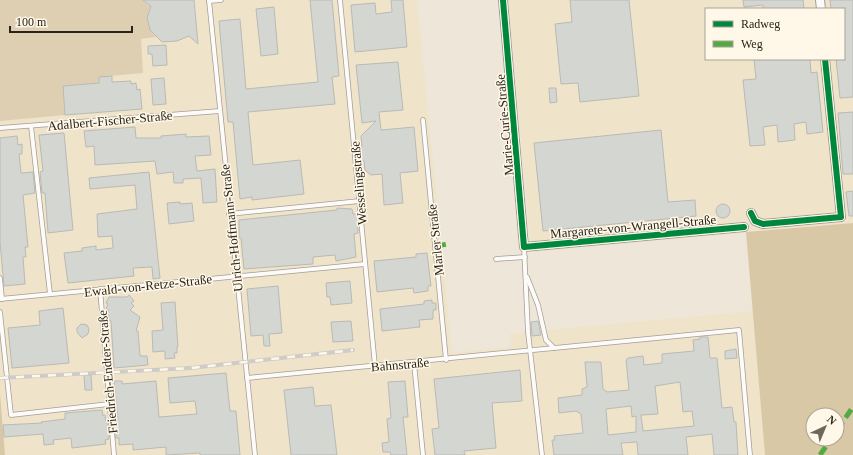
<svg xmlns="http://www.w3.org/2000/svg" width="853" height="455" viewBox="0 0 853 455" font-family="'Times New Roman',serif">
<rect width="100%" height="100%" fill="#eee6d8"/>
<g fill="#efe3ca" fill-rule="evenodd">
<path d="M0,0H417L452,353L511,347L510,334L530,332L531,336L542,335V331L547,330L753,311L765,455H5L0,394Z"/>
<path d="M508,0H853V223L531,252ZM706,9H844V59H706Z"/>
</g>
<path fill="#decfb3" d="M0,0H143L151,7C144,17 148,29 156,37L141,39L143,73L99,77V83L63,86L65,115L0,121Z"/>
<g fill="#d9c8a6" fill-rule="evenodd">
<path d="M853,223V455H765L746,232ZM813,415H837V439H813Z"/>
<path d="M0,394L5,455H0Z"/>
</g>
<g fill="#d4d6d2" stroke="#b9bab6" fill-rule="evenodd">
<path d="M143,0H194L198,44L189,36L177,41L162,42L150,30L147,18L151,6Z"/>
<path d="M310,0H332L339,76L332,77L335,104L248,112L253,165L300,160L304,194L252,200V197L240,199L233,122H228L219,21L240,19L246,89L318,82Z"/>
<path d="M391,0H403L407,47L355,52L351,5L375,3L376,14L392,12Z"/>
<path d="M570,0H629L639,96L580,102L578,83L561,84L555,24L572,22Z"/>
<path d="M743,0H803L804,9H763V5L744,7Z"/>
<path d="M830,0H853V97L840,98L836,59H844V9H831Z"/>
<path d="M274,7L278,54L261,56L256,9Z"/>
<path d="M166,45L167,65L153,66L152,54H148V46Z"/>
<path d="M754,59H810L811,73L817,72L823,132L807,134L806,122L794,124L795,140L778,142L777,125L763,127L765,145L750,146L743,80L756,79Z"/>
<path d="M398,62L403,110L379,112L381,130L414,127L418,171L400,173L403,203L384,205L382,174L371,175L365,170L364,161L360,159L359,150L362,147L361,136L376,121L362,123L356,65Z"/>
<path d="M112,76V82L131,81V84L136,83L137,90L140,89L142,109L65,115L63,86L99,83V77Z"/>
<path d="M164,78L166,104L153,105L151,79Z"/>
<path d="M549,88H556L557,102L550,103Z"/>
<path d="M853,112V174H843L838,113Z"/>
<path d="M135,127L136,138H161V136L186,134V137L209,136L211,155L195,156L197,171L215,169L217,202L203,203L201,178L183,179V183H174L173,172L157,174L155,161L95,165L94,146L86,147L84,131Z"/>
<path d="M661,130L668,202L695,200L696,216L543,231L534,143Z"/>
<path d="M64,133L73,230L48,233L45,193H42L40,172L43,171L39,135Z"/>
<path d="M17,136L18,145L22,144V154H19L21,173L33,172L35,193L23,195L28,247H25L26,257H23L25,284L4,286L0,242V138Z"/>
<path d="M149,172L160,278L153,279L152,267L133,268L134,276L68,283L64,253L82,251V248L96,246V250L113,248L112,236L98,237L97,214L137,209L135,185L90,189L89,178Z"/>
<path d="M853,191V216H849L846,192Z"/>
<path d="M180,202V204L192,203L194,221L169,224L167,203Z"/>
<circle cx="723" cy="211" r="7"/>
<path d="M337,208L352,209L353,214H357L358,233L354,234L356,257L336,261L335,255L313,257V264L244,269L241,238H239V220L337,210Z"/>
<path d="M427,253L431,286H428V291L414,293L413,288L377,292L374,261L416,257V254Z"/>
<path d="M350,281L352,303L331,305L330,297H327L326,283Z"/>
<path d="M278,286L282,333L269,334L270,346H264L263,335L251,336L247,289Z"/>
<path d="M129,295L134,301L131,303L134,306L130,310L140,317L136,331H138L140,356H147L148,365L114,368L111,321L107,319L109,316L107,314L109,310L106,309L108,304L106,303L109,297H127Z"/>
<path d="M432,300V303H436V310H433V319L419,320L420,327L382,331L380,309L424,304V301Z"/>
<path d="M175,302L178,347H177V353H174L175,358L165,359V351L153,352L152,331L163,330L161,303Z"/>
<path d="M63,308L69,363L12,368L8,328L40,325L39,311Z"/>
<path d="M351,321L353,341L333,342L331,322Z"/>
<path d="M538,321L541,335L532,336L531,322Z"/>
<path d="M81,324L87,325L89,329L88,334L82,338L77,332V328Z"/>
<path d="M700,337H708L710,358H717L722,408L732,407L734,422H736L738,455H714L712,434L686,437L688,455H638L637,442L621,443L623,455H554L552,440H555L554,436L583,433L581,414L576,411L559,413L558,398L582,395V389L587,387L585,362H601L603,389L607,392L629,390L626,360L628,358L643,356L644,365L662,363V354L694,351L693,340L700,339ZM680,382L683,412L692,411L694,426L643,431L641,415L658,414L655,386ZM631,406L632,417L636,416V432L608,435L606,409Z"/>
<path d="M736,349L737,358L725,359V351Z"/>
<path d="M520,370L522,401L492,403L496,448L464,451L465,455H435L432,429L439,428L434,379Z"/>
<path d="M226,373L230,411H236L240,455H200V453L166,455V447L133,450V444L119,445V438H116L115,421L118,420L114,381H122V384L156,381L159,417L197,414L195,401L170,403L168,378Z"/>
<path d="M84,375H91L92,390H85Z"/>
<path d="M405,381L408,417H403L407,455H391L390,452H383L382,443L389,442L387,419L391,418L388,382Z"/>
<path d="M313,387L315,406L331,405L337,455H291L284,390Z"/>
<path d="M102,410L103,416L105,415L106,421H108L109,439L105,440L106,444L72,448L71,438L53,440L54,444L44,445L43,434L4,437L3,425L42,423L41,422L65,419V413Z"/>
</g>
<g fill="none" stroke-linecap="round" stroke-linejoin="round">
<defs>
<g id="service">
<path d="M209,0L255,455"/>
<path d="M340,0L375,366"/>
<path d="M209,1L221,0"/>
<path d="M423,120L446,360"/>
<path d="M31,126L50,294"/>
<path d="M0,128L220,111"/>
<path d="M229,214L360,201"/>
<path d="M524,247L528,332L542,455"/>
<path d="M496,259L525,257"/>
<path d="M527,277L538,305L546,340L554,348"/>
<path d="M0,278L2,299"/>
<path d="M100,289L114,455"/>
<path d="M0,299L365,264"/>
<path d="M0,312L11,415L109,404"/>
<path d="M414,363L423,455"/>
<path d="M247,378L739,330L750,455"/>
</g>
<g id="minor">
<path d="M503,0L524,247L744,227"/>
<path d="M820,0L821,9"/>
<path d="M751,213L755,221L763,224L841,217L825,59"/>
</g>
</defs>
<use href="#service" stroke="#a49e94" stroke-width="5.5"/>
<use href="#minor" stroke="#a49e94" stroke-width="10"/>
<use href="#service" stroke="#fcfbf9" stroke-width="4"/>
<use href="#minor" stroke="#fcfbf9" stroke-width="8"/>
<defs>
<path id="rail" d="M0,378L191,368L353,350"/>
</defs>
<use href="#rail" stroke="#ceccc8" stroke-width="4"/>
<use href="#rail" stroke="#fff7e8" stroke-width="2.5" stroke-dasharray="8" stroke-linecap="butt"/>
<g stroke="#53aa42" stroke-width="5" stroke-dasharray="10 5" stroke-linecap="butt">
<path d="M436,246L448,244"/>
<path d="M837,430L853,407"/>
<path d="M820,455L831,439"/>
</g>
<defs>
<g id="cycleway">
<path d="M503,0L524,247L744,227"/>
<path d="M751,213L755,221L763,224L841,217L825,59"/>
</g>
</defs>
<use href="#cycleway" stroke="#fff7e8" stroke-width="8"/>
<use href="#cycleway" stroke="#00873e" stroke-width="6"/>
</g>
<g text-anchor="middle" stroke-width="3" stroke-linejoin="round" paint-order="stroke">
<g font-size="13" fill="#28241a" stroke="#fff7e8">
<text transform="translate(110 120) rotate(-5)" y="5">Adalbert-Fischer-Straße</text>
<text transform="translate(504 125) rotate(-95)" y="5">Marie-Curie-Straße</text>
<text transform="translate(358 183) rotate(-95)" y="5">Wesselingstraße</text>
<text transform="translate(633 226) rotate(-5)" y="5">Margarete-von-Wrangell-Straße</text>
<text transform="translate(231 228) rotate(-96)" y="5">Ulrich-Hoffmann-Straße</text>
<text transform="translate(435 240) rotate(-96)" y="5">Marler Straße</text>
<text transform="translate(148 285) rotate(-6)" y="5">Ewald-von-Retze-Straße</text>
<text transform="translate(400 364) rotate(-5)" y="5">Bahnstraße</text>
<text transform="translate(107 372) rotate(-95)" y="5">Friedrich-Endter-Straße</text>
</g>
</g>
<rect x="705" y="8" width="140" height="52" fill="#fff7e8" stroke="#a9a396"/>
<rect x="713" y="21" width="20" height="6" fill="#00873e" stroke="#a9a396"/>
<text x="741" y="28" font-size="12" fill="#28241a">Radweg</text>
<rect x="713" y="41" width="20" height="6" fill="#53aa42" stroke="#a9a396"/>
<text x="741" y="48" font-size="12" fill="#28241a">Weg</text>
<g transform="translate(825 427) rotate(44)"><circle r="19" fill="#fff7e8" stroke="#a9a396"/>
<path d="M0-3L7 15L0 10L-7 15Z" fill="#6d685c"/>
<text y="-6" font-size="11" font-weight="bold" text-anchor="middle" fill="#28241a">N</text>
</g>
<path d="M10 26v6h122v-6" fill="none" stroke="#28241a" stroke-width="2"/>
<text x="16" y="26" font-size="12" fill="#28241a" stroke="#fff7e8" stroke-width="3" paint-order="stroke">100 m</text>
</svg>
